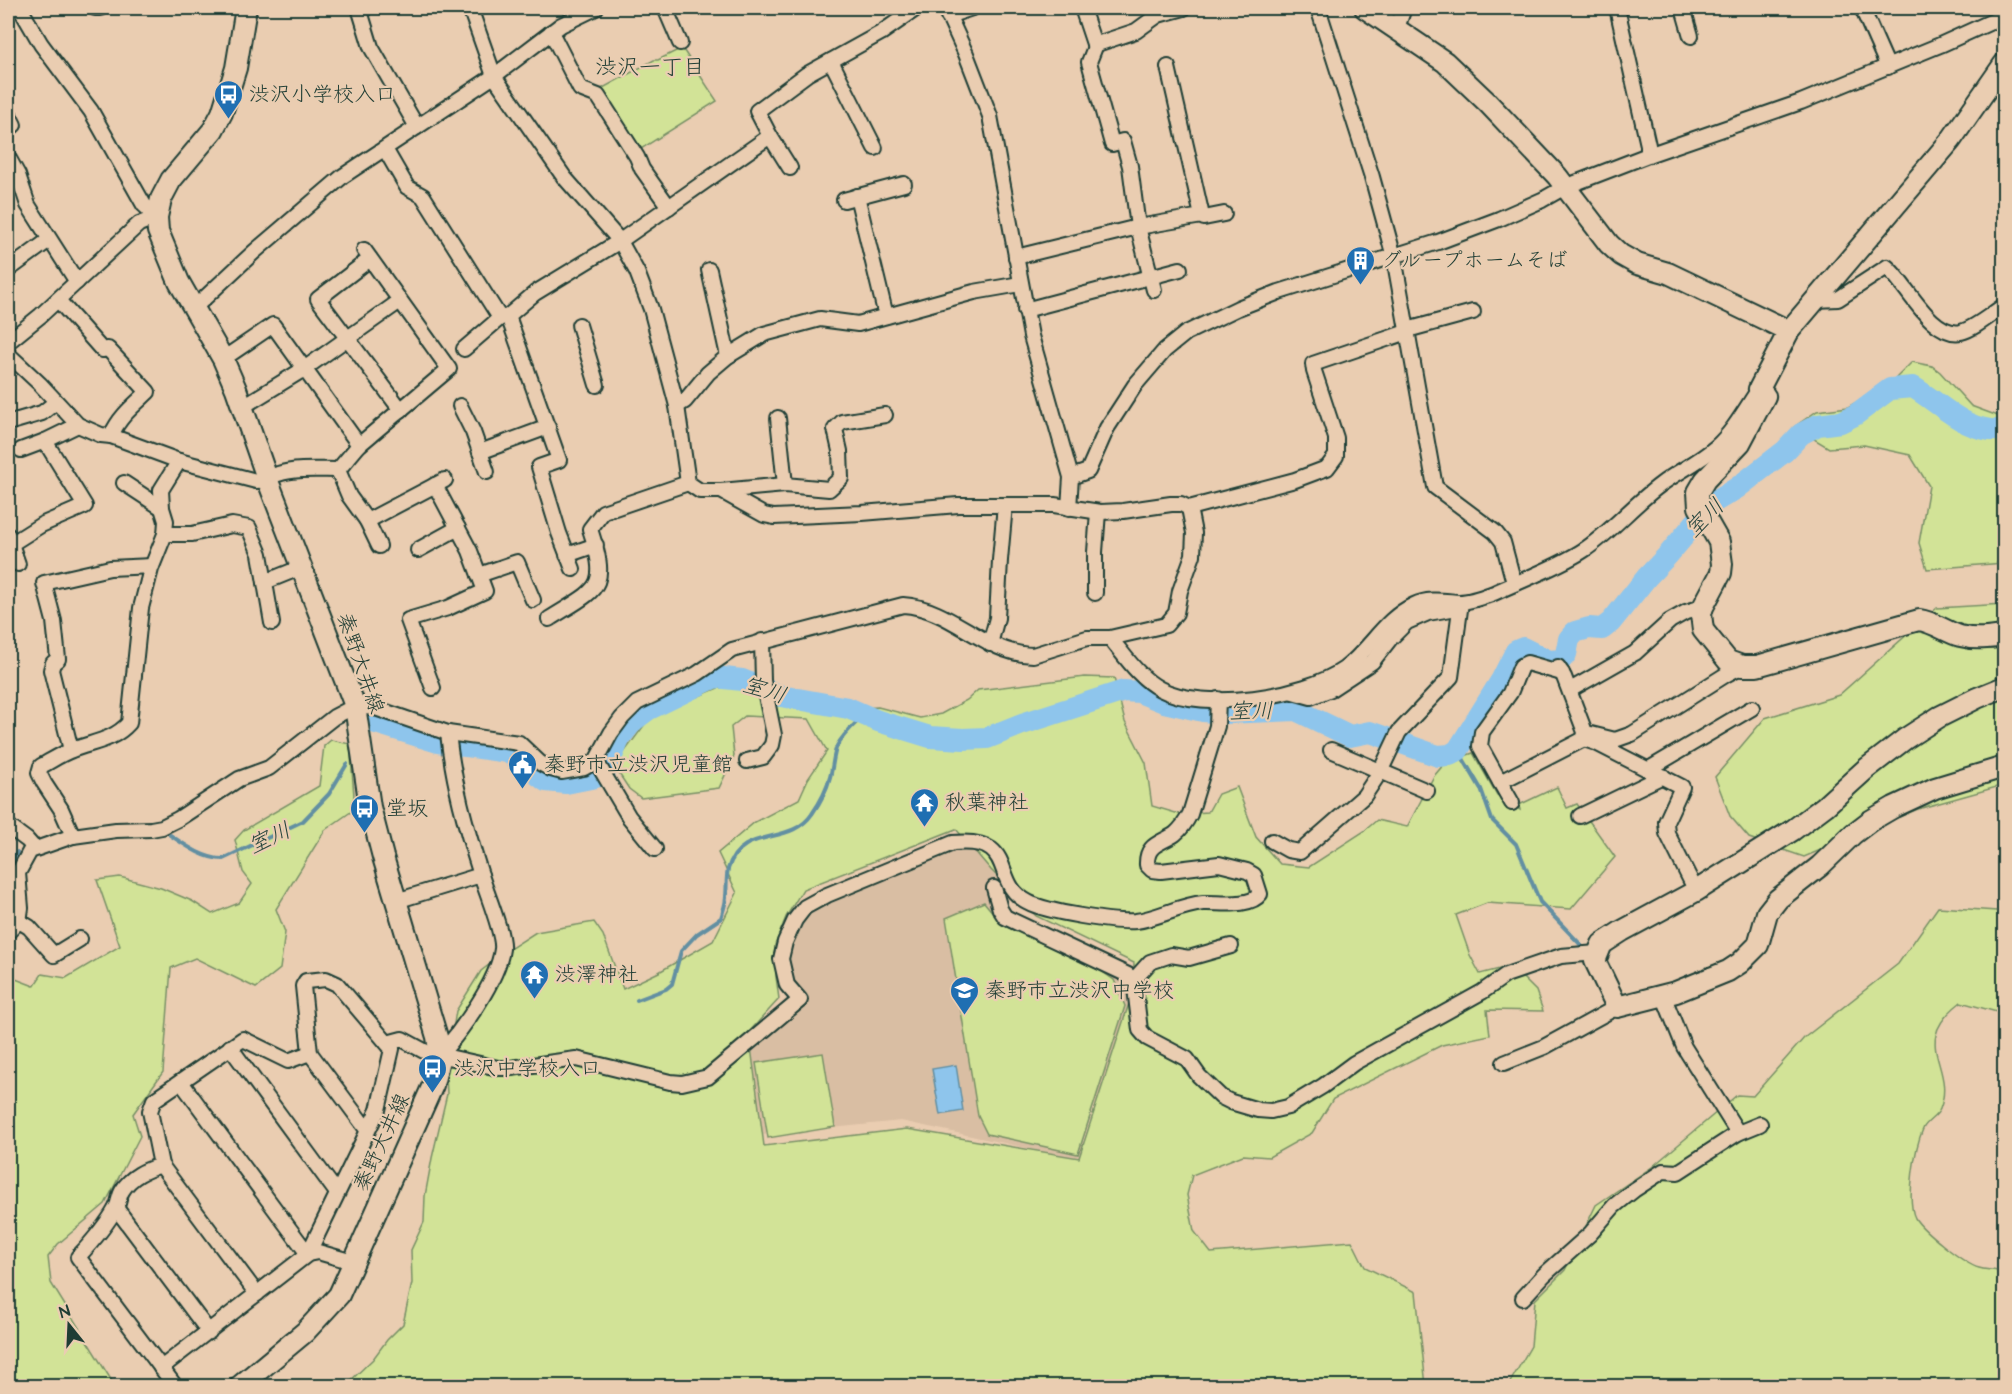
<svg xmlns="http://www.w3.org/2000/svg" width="2012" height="1394" viewBox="0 0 2012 1394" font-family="'Architects Daughter','Klee One',sans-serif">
<rect width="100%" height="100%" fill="#eacdb1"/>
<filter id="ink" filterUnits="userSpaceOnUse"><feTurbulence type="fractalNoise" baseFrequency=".0167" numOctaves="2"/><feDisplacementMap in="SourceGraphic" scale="12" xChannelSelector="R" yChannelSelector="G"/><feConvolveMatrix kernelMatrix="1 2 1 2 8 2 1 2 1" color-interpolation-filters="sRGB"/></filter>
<g filter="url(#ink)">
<path fill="#d9bea3" d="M961,845L984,848L1001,873L999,880L989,884L998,913L1128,981L1133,995L1126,1043L1083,1129V1160L901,1121L762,1135L751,1049L810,1000L791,983L786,962L800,921L817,905Z"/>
<g fill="#d2e397" stroke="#789066" stroke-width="1.5" fill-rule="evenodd">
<path d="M682,48L717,101L641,149L636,147L601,89L654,60H658Z"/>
<path d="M1912,362L1932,366L1940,372L1971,406L1998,416H2004V563L1927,569L1919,543L1929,486L1910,455L1864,445L1829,448L1794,427L1817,411L1848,407L1895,379Z"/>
<path d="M2004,604V785L1918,809L1804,857L1749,838L1730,816L1715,777L1765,718L1839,695L1937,608Z"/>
<path d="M1085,677L1114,678L1125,722L1146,763L1152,806L1179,814L1208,812L1218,794L1237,787L1256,837L1280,864L1309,867L1363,832L1377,820L1407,827L1434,776L1445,763L1473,753L1497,795L1520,810L1519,805L1557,787L1567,808L1577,804L1615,857L1571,909L1487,903L1456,915L1470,955L1480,974L1511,966L1536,991L1543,1011L1487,1010L1490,1035L1442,1045L1333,1099L1312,1133L1269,1157L1243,1155L1192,1175L1187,1195L1194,1231L1211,1253L1352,1241L1365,1267L1416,1292L1426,1386H345L373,1359L387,1340L403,1324L412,1283L411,1250L424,1222L425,1196L432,1158L447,1094L446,1073L456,1011L481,971L511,948L536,932L594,922L603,935L623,989L659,972L713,941L737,893L718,853L755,822L799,799L808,779L827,751L809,719L745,716L731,727L734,756L719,788L641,798L629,789L614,766L651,716L718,688L734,687L812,711L878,707L920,718L941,714L967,700L978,690ZM956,829L991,870L1036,916L1134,963L1133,991L1079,1158L907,1129L764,1146L749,1032L779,999L776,977L775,945L786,917L803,889Z"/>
<path d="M331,740L350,744L355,809L325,830L276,909L285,932L280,969L256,988L195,958L171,968L163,1072L133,1114L140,1136L105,1204L58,1244L48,1257L51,1283L115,1386H8V976L34,986L42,974L66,978L120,946L97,880L120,877L161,888L192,901L212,914L239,903L252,884L243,872L235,840L244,830L319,786L324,746Z"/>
<path d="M984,902L1003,925L1101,971L1114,980L1125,1006L1078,1154L987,1134L978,1116L946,918Z"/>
<path d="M1938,907L1997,911L2004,914V1014L1961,1002C1907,1044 1957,1065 1940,1109C1937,1117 1926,1121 1923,1129C1915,1147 1906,1200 1915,1218C1922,1230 1964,1264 1979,1268C1988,1271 1997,1268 2004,1275V1386H1508L1531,1346L1535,1300L1565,1270L1596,1205L1652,1167L1737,1095L1753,1096L1804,1038L1898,964Z"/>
<path d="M823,1053L835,1127L768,1138L756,1063Z"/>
</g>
<path fill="#8ec5ec" stroke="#628fa2" stroke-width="1.5" d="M956,1065L963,1111L940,1115L932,1069Z"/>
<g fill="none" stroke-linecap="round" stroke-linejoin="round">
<g stroke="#628fa2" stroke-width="4">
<path d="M1458,750L1481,789L1492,820L1516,844L1540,902L1581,945"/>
<path d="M170,835C185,845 204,859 223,859L303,821L329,794L347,764"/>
<path d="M8,872L17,852"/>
<path d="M637,1000L666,989L672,984L681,951L697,934L721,918C723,911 726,904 726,896C727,887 726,877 728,869C741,825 790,847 812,814C819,804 827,789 830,777C833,767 833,755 837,746C843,734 855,724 864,715"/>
</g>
<path stroke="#8ec5ec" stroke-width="22" d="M376,723L438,742L508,752L546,781L566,783L596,777L606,770L620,737L633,721L649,709L715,677L742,680L781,696L848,708L878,721L930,737L963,739L987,738L1022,724L1124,691L1139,692L1164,702L1203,711L1225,713L1296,710L1350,736L1370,732L1438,756L1450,755L1458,750L1502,679L1516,651L1523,648L1549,661L1561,660L1566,654L1569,639L1575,632L1589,628L1602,629L1611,622L1647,577L1668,555L1712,503L1737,488L1785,451L1801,434L1818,425L1841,422L1855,415L1890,389L1913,387C1943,405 1967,434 2004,430"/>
<defs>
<g id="street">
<path d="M95,8H101"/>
<path d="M470,8L494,76L564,177L620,241L637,272L651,309L677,406L688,483L700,491H721L764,515L774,517L862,513L958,505H1054L1100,512L1123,511L1171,504H1181L1189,508L1295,480L1327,468L1336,456V438L1314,371L1313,364L1407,332"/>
<path d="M665,8L680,43"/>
<path d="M945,8L966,54L990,116L1031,336L1071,477L1069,508"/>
<path d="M1082,8L1095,47L1089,62L1112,144L1123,141L1130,166L1138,227L1154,290"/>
<path d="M1318,8L1372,177L1394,257L1435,487L1495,532L1503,542L1514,583"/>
<path d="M1617,8L1648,145V155"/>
<path d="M1683,8L1691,36"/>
<path d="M1862,8L1888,67"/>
<path d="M360,11L371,47L417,127"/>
<path d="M1158,15L1184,8"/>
<path d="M948,16L972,8"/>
<path d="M1397,28L1404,8"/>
<path d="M551,32L580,89L598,96L637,157L642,169L669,207"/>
<path d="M1094,45L1136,31L1158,15L1156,8"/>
<path d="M831,61L875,148"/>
<path d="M8,113L14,125L8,129"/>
<path d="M770,136L790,168"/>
<path d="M385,149L407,187L423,196L500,318"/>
<path d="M8,157L18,175L28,205L77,282"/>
<path d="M857,196L886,316"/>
<path d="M844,200L904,184"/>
<path d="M1202,216L1204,218L1224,214"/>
<path d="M1016,257L1138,227L1202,216L1168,67"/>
<path d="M370,259L318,299L401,410"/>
<path d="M8,270L49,240"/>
<path d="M709,270L728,356"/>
<path d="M58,300L102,350L108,349L148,392C133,406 119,417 111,436"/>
<path d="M1816,300L1838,299L1887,267C1906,283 1931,338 1961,332C1976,328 1991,314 2004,306"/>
<path d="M194,308L254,252L343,176L494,76L561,25L596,8"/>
<path d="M1025,310L1180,269"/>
<path d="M508,316L559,460L539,467L559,533L573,569"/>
<path d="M579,325L597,385"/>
<path d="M1407,330L1473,312"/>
<path d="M8,342L40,316L139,224L157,217L144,205L91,111L41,44L20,8"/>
<path d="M464,349L500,318L508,316L535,293L620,241L770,136L757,111L807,74L881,33L917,8"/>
<path d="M8,354L40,384L78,425L101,435L111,436L179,461L256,481C271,481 267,477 278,474C297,468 319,470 338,470L359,445L449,369L364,250"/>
<path d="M223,359L273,325L359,445"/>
<path d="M460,406L473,432L487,472"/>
<path d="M677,406L685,401L708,373L728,356L764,334L820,319L858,324L974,292L1020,284"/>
<path d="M242,407L304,369L400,301"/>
<path d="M778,418L785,485"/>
<path d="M8,423L42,413L56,402"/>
<path d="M21,450L45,441"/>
<path d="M480,452L548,427"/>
<path d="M338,470L349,496L367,521L379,546"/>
<path d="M1071,477L1088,471L1107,428L1135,385L1165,350L1186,333L1238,308L1279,292L1438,242L1499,219L1542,200L1565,187L1648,155L1801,102L1940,45L2004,16"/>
<path d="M124,483L162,508"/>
<path d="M721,491L785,485L829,489L841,478L840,451L835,429L842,422L885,415"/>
<path d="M367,521L445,480"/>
<path d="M165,534H192L232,525L249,528L260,554L272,623"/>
<path d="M8,535L18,564"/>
<path d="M11,544L41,525L85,506L45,441L78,425"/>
<path d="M418,550L458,528"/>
<path d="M567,555L596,545"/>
<path d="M479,575L517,562L533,600"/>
<path d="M265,582L302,567"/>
<path d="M1095,593V552L1098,512"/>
<path d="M549,619C598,588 610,590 590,529L603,512L688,483"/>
<path d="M1110,638L1166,625L1176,613L1180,591L1193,555L1194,533L1189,508"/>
<path d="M990,644L997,618L1000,560L1005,505"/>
<path d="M1558,667L1564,677L1585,732L1584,739L1596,743L1682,787L1666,822L1667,833L1696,891"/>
<path d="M1562,673L1527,663L1521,666L1510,693L1482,732L1480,746L1500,782L1584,739"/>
<path d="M433,688L408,620L448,608L485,591L470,551L435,485"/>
<path d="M1570,690L1635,653L1670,621L1686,612L1703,607"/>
<path d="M1293,692L1311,697L1331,689L1372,662L1390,639L1407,622L1428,613L1457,608"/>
<path d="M1591,734L1615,740L1632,734L1727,674L1742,666"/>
<path d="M71,750L51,670L53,663L58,659L54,621L44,583L110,568L152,566"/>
<path d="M1331,750L1427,791"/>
<path d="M596,761L629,817L655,849"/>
<path d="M747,761L763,757L772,745L774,735L763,681L762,641"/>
<path d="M1649,769L1752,708"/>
<path d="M1500,782L1512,803"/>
<path d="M1580,816L1663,776"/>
<path d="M8,826L27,840L34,848"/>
<path d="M73,836L61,809L44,783L39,773L41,766C51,761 61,754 72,750C92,742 113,741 129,723L141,608L151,569L165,534L166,521L162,508L161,490L179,461"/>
<path d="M1272,841L1288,850L1300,852L1364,796L1380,772L1399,732L1451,677L1461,602"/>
<path d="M994,888L1000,909L1005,917L1128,975L1135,988L1140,1030L1147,1038L1187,1059L1199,1076L1221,1097L1231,1102L1258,1110L1271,1111L1288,1107L1323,1086L1354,1063L1482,992L1506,975L1561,956L1597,953"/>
<path d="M396,901L481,875"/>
<path d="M19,921L29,927L54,955L80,939"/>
<path d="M8,932L19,921L20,915L21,908L18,873L30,851L73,836L116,830L151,829L162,827L178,819L239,779L269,768L334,717L355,706L375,708L448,733L519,743L540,763L551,769L562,772L584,768L596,761L611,733L622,718L637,703L697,674L732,650L903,605C952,608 984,654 1033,655L1087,638H1110C1125,656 1139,678 1160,689C1204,712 1304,697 1344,669C1370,650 1384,619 1414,605C1429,598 1443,601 1459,602C1470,602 1483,597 1494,593C1520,581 1560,566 1584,550C1611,532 1633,505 1660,485C1677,472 1699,462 1716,447C1734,431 1746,408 1759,389"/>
<path d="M1132,982L1150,962L1171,955L1189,958L1231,946"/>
<path d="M1663,995L1684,1047L1738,1133"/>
<path d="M387,1043L402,1039L426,1052L498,1068H511L576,1059L670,1082L682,1083L708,1077L800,1000L787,985L781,959L785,942L795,920L805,907L827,895L953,843C1020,837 989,883 1028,902C1046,912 1116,923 1136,921C1159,918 1180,905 1203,903C1218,902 1250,908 1260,894L1254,875L1247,871L1219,864L1161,871L1152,870L1147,865C1146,844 1160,844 1175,834C1182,828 1186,822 1190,814L1217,726L1218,699"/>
<path d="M230,1047L337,1193"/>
<path d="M440,1055C461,1031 498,981 502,949C504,934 486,892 481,875C466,828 453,782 448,733"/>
<path d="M1504,1063L1544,1047L1617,1007"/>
<path d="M181,1082L308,1254L378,1110L392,1049L337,984L326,979L306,981L303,986L310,1053L368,1131"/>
<path d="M161,1165C146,1170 131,1176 122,1191C119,1196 119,1203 116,1208C106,1226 92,1242 78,1257L175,1386"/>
<path d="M116,1208L209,1332"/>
<path d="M257,1294L161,1165L150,1111L154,1100L243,1039L288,1061L310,1053"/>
<path d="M1523,1298L1544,1275L1590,1234L1614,1206L1634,1190L1663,1171L1678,1172L1738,1133L1760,1124"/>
<path d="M161,1368L308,1254L318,1252L353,1262"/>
</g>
<g id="secondary">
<path d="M1365,8L1445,62L1487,102L1557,176L1609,244L1621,255L1637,264L1668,273L1789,331"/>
<path d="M2004,64L1951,140L1789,331L1759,389L1765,396L1740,443L1705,480L1698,492L1699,507L1719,542L1722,564L1721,573L1703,607L1701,614L1703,630L1728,661L1742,666H1757L1919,620C1934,622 1946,632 1960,636C1975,640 1990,638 2004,636"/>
<path d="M2004,687L1977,698L1939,717L1905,739L1866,769L1825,806L1793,830L1696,891L1622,931L1602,944L1595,961L1617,1007L1676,992L1728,971L1740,963L1758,945L1767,913L1778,899L1820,866L1853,834L1870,821L1894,807L1935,788L2004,767"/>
<path d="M240,1386L305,1332L339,1295L433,1085L440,1055L437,1037L383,857L370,807L355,706L268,481L236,389L223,359L179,282L158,231L157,217L161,199L171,180L213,130L222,113L236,68L246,8"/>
</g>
</defs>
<use href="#street" stroke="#1f3d34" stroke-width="18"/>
<use href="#secondary" stroke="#1f3d34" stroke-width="24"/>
<use href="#street" stroke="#eacdb1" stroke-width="14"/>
<use href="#secondary" stroke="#eacdb1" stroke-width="20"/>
</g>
</g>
<defs>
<symbol id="bus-pin" viewBox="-11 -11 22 30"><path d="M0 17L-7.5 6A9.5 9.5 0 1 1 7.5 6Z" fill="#1f6fb2" stroke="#eacdb1"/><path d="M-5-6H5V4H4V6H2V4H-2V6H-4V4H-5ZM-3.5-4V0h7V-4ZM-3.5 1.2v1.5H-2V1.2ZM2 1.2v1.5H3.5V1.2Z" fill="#fff"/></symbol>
<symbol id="building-pin" viewBox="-11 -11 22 30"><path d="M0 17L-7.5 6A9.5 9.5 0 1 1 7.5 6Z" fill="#1f6fb2" stroke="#eacdb1"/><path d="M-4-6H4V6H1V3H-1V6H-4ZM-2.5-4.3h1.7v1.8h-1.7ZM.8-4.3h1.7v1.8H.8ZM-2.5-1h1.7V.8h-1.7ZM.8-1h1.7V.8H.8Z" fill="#fff"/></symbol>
<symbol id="civic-pin" viewBox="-11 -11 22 30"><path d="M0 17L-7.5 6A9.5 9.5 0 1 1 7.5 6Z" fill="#1f6fb2" stroke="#eacdb1"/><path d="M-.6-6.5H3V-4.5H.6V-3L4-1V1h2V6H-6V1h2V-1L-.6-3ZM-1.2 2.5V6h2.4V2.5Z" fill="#fff"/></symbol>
<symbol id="temple-pin" viewBox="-11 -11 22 30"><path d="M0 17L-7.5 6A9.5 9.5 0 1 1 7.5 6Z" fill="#1f6fb2" stroke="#eacdb1"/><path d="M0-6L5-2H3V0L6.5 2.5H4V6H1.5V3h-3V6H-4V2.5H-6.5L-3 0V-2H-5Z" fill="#fff"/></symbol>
<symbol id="school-pin" viewBox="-11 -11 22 30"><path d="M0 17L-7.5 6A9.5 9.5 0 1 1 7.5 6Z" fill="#1f6fb2" stroke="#eacdb1"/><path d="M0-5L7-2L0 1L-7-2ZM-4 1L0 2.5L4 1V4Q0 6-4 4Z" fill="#fff"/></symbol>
</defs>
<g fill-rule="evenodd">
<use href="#bus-pin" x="212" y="78" width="33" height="45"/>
<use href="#building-pin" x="1344" y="244" width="33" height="45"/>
<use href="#civic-pin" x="506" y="748" width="33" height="45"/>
<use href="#temple-pin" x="908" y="786" width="33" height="45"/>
<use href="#bus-pin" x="348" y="792" width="33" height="45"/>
<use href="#temple-pin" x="518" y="958" width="33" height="45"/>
<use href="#school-pin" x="948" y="974" width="33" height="45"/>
<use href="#bus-pin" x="416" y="1052" width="33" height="45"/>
</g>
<g text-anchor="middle" stroke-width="4.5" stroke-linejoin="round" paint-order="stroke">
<g font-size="21" fill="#1f3d34" stroke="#eacdb1" text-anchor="start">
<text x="249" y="101">渋沢小学校入口</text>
<text x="1381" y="267">グループホームそば</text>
<text x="544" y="771">秦野市立渋沢児童館</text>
<text x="945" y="809">秋葉神社</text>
<text x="386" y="815">堂坂</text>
<text x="555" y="981">渋澤神社</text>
<text x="985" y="997">秦野市立渋沢中学校</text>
<text x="454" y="1075">渋沢中学校入口</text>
</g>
<g font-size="21" fill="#1f3d34" stroke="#eacdb1">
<text transform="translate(361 663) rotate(71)" y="7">秦野大井線</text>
<text transform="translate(381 1142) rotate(-65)" y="7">秦野大井線</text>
</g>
<g font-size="22" fill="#1f3d34" stroke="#eacdb1">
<text x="650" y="74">渋沢一丁目</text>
</g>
<g font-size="22" font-style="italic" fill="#25443d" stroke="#eacdb1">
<text transform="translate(1704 517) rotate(-45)" y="8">室川</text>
<text transform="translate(765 689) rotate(17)" y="8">室川</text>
<text transform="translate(1251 710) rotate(-1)" y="8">室川</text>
<text transform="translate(269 837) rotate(-25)" y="8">室川</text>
</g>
</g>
<rect width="2012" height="1394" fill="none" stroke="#eacdb1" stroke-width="30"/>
<rect x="15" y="15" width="1982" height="1364" fill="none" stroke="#1f3d34" stroke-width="2" filter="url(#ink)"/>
<g transform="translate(69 1325) rotate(342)" stroke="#eacdb1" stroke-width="4.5" paint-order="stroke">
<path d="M0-4.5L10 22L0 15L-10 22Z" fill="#1f3d34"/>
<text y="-9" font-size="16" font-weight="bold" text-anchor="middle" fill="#1f3d34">N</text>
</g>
</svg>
